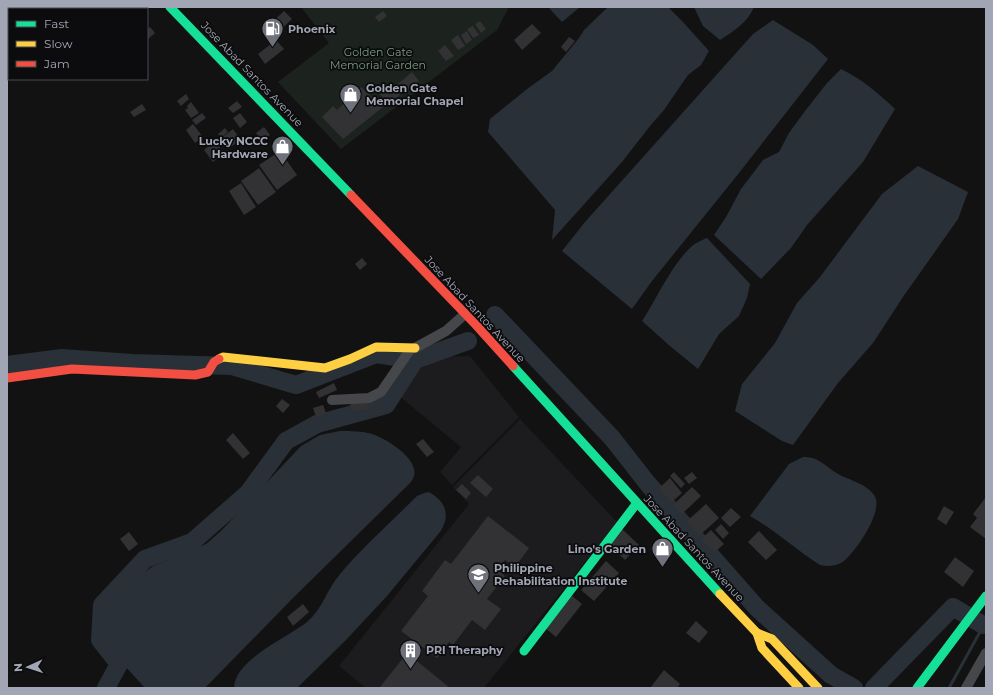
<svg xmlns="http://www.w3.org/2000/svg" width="993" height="695" viewBox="0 0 993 695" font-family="Montserrat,sans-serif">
<rect width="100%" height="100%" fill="#121212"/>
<g fill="#1c1c1e">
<path d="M470,356L519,417L452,485L440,472L461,447L398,395L418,367L432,357Z"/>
<path d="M520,419L617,522L484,688H366L339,666L469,504L453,487Z"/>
</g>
<path fill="#1c221d" d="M301,7H509L497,30L341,149L278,82L329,43Z"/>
<g fill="#293037">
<path d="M548,7H580L562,22Z"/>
<path d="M608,7H668L683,22L709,51L701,65L688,75L664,110L650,126L622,162L552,240L555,210L488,132L490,119L527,89L552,71L579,38L584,30Z"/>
<path d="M694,7H754C748,22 734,31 720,40L703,26Z"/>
<path d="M773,20L813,45L828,59L739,173L652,281L632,309L562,251L585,222L753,34Z"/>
<path d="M841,69C862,79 878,93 895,109L863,162L807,225L791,248L761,279L714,235L726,217L741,189L763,160L779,152L789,133L805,111L827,83Z"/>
<path d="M918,166L968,192L958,219L903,297L873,343L838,383L793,445L782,441L735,411L742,384L775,343L797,303L820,277L882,194Z"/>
<path d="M707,238L750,284L747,298L739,316L719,334L698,369L670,346L642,321C658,297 670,267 691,247C695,243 702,240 707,238Z"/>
<path d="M340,431C351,431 362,431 372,434C385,438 419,458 414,476C413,479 411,482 409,484L293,598L205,688H145L124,665L109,642L105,630V620L108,609L115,599L138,577L153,566L206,544L221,531L301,446L320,435Z"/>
<path d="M803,457C818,456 825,466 838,474C849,480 867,484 874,495C885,510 856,551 844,561C837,566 828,567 820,565C796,550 775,530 750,516L789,464Z"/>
<path d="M429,492C446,502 451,515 440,532L387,596L345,641L297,688H234C235,659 287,638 307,622C322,610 327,589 340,574C363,547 391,522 417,496L424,493Z"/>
</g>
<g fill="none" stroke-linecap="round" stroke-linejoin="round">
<path stroke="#293037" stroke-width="3" d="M949,688L986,621"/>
<g stroke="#293037" stroke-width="18">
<path d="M495,315L612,438L648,484L757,608L831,675L854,688"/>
<path d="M7,365L62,358L132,363L232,366L296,385L376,354L415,360L468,341"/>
<path d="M106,688L119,664L100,640L102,605L145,559L192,542L248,493L286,441L317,424L386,405L415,360"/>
<path d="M874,688L953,607L983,625"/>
</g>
</g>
<g fill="#323235">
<path d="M284,11L292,19L275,35L267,27Z"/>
<path d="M383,11L387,16L379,22L375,17Z"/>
<path d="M480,21L486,29L481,33L475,24Z"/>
<path d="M532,24L541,33L522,50L514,40Z"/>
<path d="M473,26L479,35L473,38L467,29Z"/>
<path d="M150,27L155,33L147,40V30Z"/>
<path d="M467,31L472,40L466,44L461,35Z"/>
<path d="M458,35L465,46L458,50L451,40Z"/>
<path d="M569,37L575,41L566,52L561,47Z"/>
<path d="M276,40L284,49L265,64L258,54Z"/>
<path d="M445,45L454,56L446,61L438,51Z"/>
<path d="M412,72L419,81L403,93L397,85Z"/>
<path d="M390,83L400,95L388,104L379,93Z"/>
<path d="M361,87L383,107L343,139L322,117L333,106L337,110Z"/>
<path d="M186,94L189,99L181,106L177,101Z"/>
<path d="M237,101L242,107L233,113L228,108Z"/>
<path d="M191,102L199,113L191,118L185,110L188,108L187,106Z"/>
<path d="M142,104L146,110L134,117L130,112Z"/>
<path d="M202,113L206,118L196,125L192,120Z"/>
<path d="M240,113L247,122L240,128L233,118Z"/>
<path d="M193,124L203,137L195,143L186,130Z"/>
<path d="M264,127L270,135L262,141L256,133Z"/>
<path d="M225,128L228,132L221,138L218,134Z"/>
<path d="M233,129L241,140L228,149L220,139Z"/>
<path d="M215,141L224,153L213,162L204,150Z"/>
<path d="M280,151L297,175L277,190L259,165Z"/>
<path d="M259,168L276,192L258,205L241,181Z"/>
<path d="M241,183L256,207L244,215L229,191Z"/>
<path d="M362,258L367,264L360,270L355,264Z"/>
<path d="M334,383L337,390L319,398L316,392Z"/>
<path d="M282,399L290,405L283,413L276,406Z"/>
<path d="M368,399L369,409L351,411L350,401Z"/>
<path d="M323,405L326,413L316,417L313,408Z"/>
<path d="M233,433L250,453L243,459L226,440Z"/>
<path d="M423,439L434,452L427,457L416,444Z"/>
<path d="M674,472L685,484L681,488L670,476Z"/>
<path d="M692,472L697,478L689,484L684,478Z"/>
<path d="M478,475L493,489L486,497L470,483Z"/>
<path d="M670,478L682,493L671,503L659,488Z"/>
<path d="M462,484L471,493L466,499L456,490Z"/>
<path d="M692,487L701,496L682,514L673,505Z"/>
<path d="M986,497V539L970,527L977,518L973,514Z"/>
<path d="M706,504L719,518L699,536L686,522Z"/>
<path d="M944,506L954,512L946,525L937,519Z"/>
<path d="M731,508L741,517L730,527L721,518Z"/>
<path d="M488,516L529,548L515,567L505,560L498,570L505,576L487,599L501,609L485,630L472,620L453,645L449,642L437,658L401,631L428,596L422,591L445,560L451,564Z"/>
<path d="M721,524L729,533L723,539L715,530Z"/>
<path d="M621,528L639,545L625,560L608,543Z"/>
<path d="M711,530L724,544L714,553L701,539Z"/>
<path d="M759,531L777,550L766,560L748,542Z"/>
<path d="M129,532L138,544L129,551L120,539Z"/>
<path d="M955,557L974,571L963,587L944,572Z"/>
<path d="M606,561L619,573L594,601L581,590Z"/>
<path d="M571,595L582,604L556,637L545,628Z"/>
<path d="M303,604L309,612L293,626L287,617Z"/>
<path d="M696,621L708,632L699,643L686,633Z"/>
<path d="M407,653L450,688H382L380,687Z"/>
<path d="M664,670L680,684L677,688H650Z"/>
</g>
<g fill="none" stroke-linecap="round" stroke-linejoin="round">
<g stroke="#46474b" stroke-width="10">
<path d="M415,348L446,331L465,314"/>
<path d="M332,400L369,398L381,392L410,350"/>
<path d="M966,688L986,653"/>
</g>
<g stroke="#16e098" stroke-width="9">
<path d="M170,7L351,195"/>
<path d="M513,366L720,594"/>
<path d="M524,651L637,503"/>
<path d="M917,688L986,596"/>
</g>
<g stroke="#ffcf43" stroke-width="9">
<path d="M219,359L223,357L325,368L350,359L376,347L415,348"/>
<path d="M720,594L757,633L772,639L818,688"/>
<path d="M757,633L762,648L799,688"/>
</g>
<g stroke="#f24e42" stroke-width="9">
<path d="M351,195L476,325L513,366"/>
<path d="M7,378L72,369L195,375L208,372L214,362L219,359"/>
</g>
</g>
<defs>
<symbol id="fuel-pin" viewBox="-11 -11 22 30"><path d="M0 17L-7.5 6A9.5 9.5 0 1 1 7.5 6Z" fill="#70727b" stroke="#0c0c0e"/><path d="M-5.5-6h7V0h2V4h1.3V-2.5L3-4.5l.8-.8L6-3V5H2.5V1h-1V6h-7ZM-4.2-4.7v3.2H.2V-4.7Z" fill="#fff"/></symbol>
<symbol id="shop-pin" viewBox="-11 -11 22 30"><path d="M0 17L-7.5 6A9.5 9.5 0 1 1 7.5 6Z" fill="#70727b" stroke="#0c0c0e"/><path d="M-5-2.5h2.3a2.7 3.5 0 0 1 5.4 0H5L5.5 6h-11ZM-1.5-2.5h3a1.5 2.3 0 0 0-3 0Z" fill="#fff"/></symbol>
<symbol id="university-pin" viewBox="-11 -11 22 30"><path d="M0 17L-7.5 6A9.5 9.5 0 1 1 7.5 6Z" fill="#70727b" stroke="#0c0c0e"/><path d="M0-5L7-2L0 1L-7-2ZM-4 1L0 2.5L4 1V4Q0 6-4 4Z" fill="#fff"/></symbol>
<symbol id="building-pin" viewBox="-11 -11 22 30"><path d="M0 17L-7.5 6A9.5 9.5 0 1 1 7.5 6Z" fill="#70727b" stroke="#0c0c0e"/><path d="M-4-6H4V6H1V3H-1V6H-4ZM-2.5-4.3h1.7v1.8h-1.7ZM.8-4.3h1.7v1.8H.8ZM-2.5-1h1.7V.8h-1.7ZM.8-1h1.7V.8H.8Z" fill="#fff"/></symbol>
</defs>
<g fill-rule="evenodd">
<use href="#fuel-pin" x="260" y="16" width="25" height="34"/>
<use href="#shop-pin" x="338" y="82" width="25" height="34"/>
<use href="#shop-pin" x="270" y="134" width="25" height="34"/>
<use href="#shop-pin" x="650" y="536" width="25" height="34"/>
<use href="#university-pin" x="466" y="562" width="25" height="34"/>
<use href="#building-pin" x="398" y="638" width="25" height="34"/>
</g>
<g text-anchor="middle" stroke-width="3.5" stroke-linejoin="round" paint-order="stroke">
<g font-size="11" font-weight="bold" fill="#a2a6b4" stroke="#0c0c0e" text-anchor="start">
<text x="288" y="33">Phoenix</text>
<text x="366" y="92">Golden Gate<tspan x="366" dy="13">Memorial Chapel</tspan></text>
<text x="268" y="145" text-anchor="end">Lucky NCCC<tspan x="268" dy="13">Hardware</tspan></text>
<text x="646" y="553" text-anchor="end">Lino's Garden</text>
<text x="494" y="572">Philippine<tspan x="494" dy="13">Rehabilitation Institute</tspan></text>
<text x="426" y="654">PRI Theraphy</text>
</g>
<g font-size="11" fill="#799f7e" stroke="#0c0c0e">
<text x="378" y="56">Golden Gate<tspan x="378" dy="13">Memorial Garden</tspan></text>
</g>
<g font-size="11" fill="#a2a6b4" stroke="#0c0c0e">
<text transform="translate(252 74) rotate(46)" y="4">Jose Abad Santos Avenue</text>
<text transform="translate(475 309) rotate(47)" y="4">Jose Abad Santos Avenue</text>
<text transform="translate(694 548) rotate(47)" y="4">Jose Abad Santos Avenue</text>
</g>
</g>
<rect width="993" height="695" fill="none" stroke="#a2a6b4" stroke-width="16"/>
<rect x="8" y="8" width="140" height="72" fill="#0c0c0e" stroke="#484a50"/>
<rect x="16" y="21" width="20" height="6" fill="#16e098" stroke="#484a50"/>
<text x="44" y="28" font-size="12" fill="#a2a6b4">Fast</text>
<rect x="16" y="41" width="20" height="6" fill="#ffcf43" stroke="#484a50"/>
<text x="44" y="48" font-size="12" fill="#a2a6b4">Slow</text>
<rect x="16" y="61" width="20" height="6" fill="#f24e42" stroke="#484a50"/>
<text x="44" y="68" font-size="12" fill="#a2a6b4">Jam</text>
<g transform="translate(28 667) rotate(267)" stroke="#0c0c0e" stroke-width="3" paint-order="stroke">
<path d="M0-3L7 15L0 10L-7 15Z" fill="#a2a6b4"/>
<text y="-6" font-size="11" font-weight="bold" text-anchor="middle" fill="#a2a6b4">N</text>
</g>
</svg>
